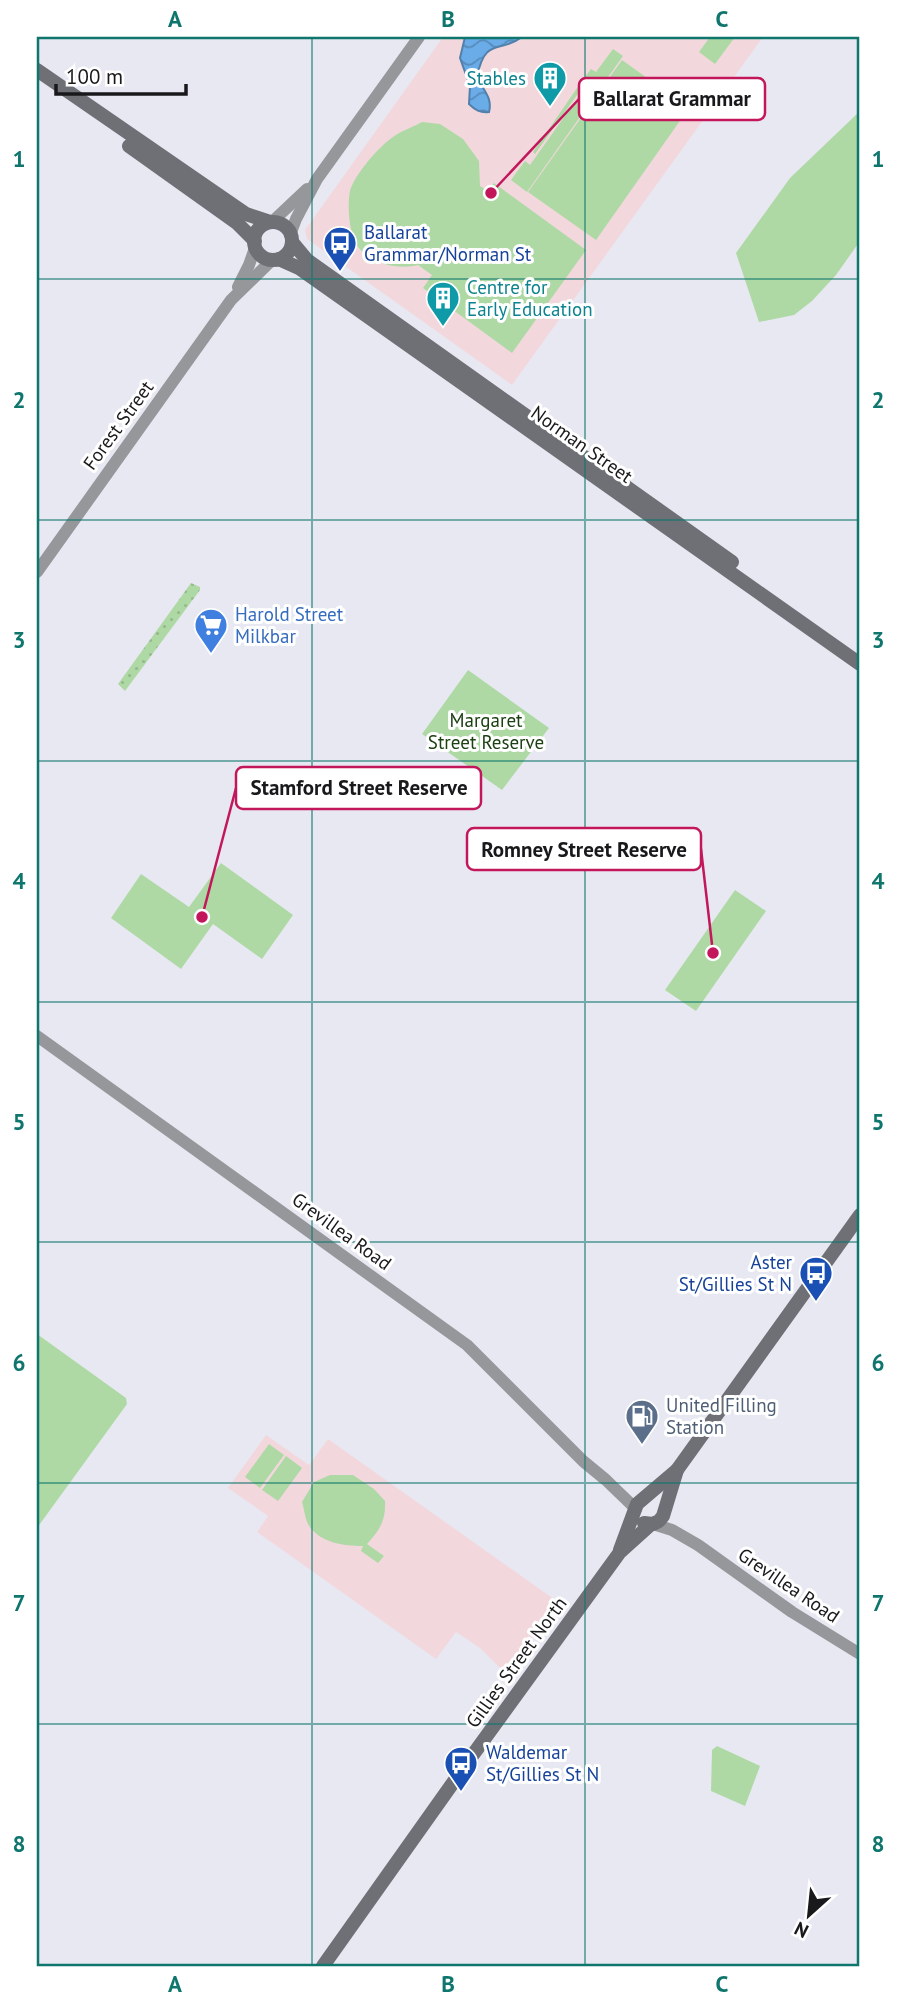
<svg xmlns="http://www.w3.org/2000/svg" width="897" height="2003" viewBox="0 0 897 2003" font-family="'PT Sans',sans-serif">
<defs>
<pattern id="grass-dots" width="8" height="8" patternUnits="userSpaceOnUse" patternTransform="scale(1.75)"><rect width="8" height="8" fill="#aed9a5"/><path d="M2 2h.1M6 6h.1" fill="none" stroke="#95ba8d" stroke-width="1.8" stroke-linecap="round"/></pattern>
<pattern id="water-waves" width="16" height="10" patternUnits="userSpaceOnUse" patternTransform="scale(1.75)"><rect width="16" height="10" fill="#6aace8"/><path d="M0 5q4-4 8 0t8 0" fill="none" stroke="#568bbb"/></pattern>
</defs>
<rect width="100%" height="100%" fill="#e8e8f2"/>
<g fill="#f2d8dc">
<path d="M443,37H763L512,385L307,239L305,230Z"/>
<path d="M266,1435L309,1465L328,1439L558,1602L506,1674L480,1648L456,1632L436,1659L257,1532L268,1516L228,1488Z"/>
</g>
<path fill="url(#grass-dots)" d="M191,583L200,587V590L125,691L118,684Z"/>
<g fill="#aed9a5">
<path d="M710,37H735L715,64L699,52Z"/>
<path d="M613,49L623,56L527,192L511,180L525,161L530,165L589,82L587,81L535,154L533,152L584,78L591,69L596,72Z"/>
<path d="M622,60L689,108L596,240L528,192Z"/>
<path d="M860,111V241L836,275L812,301L794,315L759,322L736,253L790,178Z"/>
<path d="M422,122L440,124L463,139L479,161L480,186L488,191L494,183L586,250L512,353L423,288L432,275L418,265C399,270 372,264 359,248C349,237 347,206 350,191C354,176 376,150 389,140C398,132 411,128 422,122Z"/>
<path d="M468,670L549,728L502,790L422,734Z"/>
<path d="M221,863L293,915L262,959L213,924L181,969L111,918L141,874L189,907Z"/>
<path d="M735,890L766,911L696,1011L665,990Z"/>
<path d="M37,1334L126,1398L127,1404L37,1528Z"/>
<path d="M269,1444L284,1455L260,1488L245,1477Z"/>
<path d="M286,1456L302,1468L278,1501L262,1490Z"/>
<path d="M330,1475H353L374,1489L385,1501C386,1520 380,1530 367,1544L384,1556L378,1563L361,1551L363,1546C344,1546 319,1543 308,1524C305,1518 304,1508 302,1502L314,1482Z"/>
<path d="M717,1746L760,1766L745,1806L711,1791L712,1750Z"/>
</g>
<path fill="url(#water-waves)" stroke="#5280ab" stroke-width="2" d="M465,37H522C500,54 485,36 477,77C482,89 493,97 489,112C480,113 475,110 469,104L470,86L460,58Z"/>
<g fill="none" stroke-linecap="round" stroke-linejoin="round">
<g stroke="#96979b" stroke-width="12">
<path d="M273,221L307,189"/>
<path d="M290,235L296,219L317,179L419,37"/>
<path d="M238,287L249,265L255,248"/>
<path d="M37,572L231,300L272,260"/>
<path d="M37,1036L467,1345L583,1461L606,1480L636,1509"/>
<path d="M653,1524L672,1530L698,1545L792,1612L860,1654"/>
</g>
<g stroke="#6e7076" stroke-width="14">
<path d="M37,70L246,214L270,222"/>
<path d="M129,146L237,223L255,241"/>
<circle cx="273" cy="241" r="19"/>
<path d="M292,242L307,260L732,562"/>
<path d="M279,259L299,268L860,664"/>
<path d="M644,1523L653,1524L659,1521L663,1516L677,1470"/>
<path d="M620,1550L637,1504L677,1470L860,1215"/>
<path d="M323,1966L472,1756L620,1552L650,1525"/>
</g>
</g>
<path fill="none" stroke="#0f766e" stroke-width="2" stroke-opacity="0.55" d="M312,37V1966M585,37V1966M37,279H860M37,520H860M37,761H860M37,1002H860M37,1242H860M37,1483H860M37,1724H860"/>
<defs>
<symbol id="building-pin" viewBox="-11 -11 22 30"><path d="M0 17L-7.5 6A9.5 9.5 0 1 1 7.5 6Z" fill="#0f9aa8" stroke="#fff"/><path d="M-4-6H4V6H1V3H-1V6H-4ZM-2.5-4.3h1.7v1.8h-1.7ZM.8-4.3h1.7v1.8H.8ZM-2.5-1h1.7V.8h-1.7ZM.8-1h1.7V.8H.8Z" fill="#fff"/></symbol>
<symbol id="bus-pin" viewBox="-11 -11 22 30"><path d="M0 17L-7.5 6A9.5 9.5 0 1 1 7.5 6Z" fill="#1a4fb4" stroke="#fff"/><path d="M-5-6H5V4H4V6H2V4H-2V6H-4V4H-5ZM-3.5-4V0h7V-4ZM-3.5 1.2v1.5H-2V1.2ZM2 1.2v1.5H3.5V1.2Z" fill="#fff"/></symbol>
<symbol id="supermarket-pin" viewBox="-11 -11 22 30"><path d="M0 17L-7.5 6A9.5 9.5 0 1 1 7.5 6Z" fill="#3f7fe0" stroke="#fff"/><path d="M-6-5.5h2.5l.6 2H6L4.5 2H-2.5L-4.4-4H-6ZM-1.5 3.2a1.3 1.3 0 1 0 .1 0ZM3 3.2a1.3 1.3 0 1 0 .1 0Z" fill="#fff"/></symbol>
<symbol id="fuel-pin" viewBox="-11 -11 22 30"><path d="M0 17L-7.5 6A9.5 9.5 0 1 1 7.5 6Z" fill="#5c6f8a" stroke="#fff"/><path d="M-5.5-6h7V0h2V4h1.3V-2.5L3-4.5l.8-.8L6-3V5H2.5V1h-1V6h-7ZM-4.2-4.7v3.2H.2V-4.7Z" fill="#fff"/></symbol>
</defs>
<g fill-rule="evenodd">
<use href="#building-pin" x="531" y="59" width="38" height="52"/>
<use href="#bus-pin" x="321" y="224" width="38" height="52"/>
<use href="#building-pin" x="424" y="279" width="38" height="52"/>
<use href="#supermarket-pin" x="192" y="606" width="38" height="52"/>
<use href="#bus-pin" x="797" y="1254" width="38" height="52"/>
<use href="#fuel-pin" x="623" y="1397" width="38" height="52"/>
<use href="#bus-pin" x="442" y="1744" width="38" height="52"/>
</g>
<g text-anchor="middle" stroke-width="6" stroke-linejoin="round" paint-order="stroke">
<g font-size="19" fill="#0d838f" stroke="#fff" text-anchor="end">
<text x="526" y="85">Stables</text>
<text x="467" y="294" text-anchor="start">Centre for<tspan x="467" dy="22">Early Education</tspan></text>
</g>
<g font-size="19" fill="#164399" stroke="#fff" text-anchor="start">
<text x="364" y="239">Ballarat<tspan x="364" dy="22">Grammar/Norman St</tspan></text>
<text x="792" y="1269" text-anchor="end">Aster<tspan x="792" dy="22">St/Gillies St N</tspan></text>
<text x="486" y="1759">Waldemar<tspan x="486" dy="22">St/Gillies St N</tspan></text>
</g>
<g font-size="19" fill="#19191c" stroke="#fff">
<text transform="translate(118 425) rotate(-54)" y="7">Forest Street</text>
<text transform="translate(582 444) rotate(35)" y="7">Norman Street</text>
<text transform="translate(342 1231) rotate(36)" y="7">Grevillea Road</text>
<text transform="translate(789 1585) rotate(34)" y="7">Grevillea Road</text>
<text transform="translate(516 1662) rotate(-54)" y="7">Gillies Street North</text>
</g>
<g font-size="19" fill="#366cbe" stroke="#fff" text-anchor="start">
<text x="235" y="621">Harold Street<tspan x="235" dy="22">Milkbar</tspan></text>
</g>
<g font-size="19" fill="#1b4012" stroke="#fff">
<text x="486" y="727">Margaret<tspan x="486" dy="22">Street Reserve</tspan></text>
</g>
<g font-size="19" fill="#4e5e75" stroke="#fff" text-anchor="start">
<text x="666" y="1412">United Filling<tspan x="666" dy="22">Station</tspan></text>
</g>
</g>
<path fill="none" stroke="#c2185b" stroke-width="2.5" d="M491 193L579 99M202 917L236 788M713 953L701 849"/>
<g fill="#c2185b" stroke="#fff" stroke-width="2.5">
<circle cx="491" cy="193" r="7"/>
<circle cx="202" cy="917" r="7"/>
<circle cx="713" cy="953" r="7"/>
</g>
<g fill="#fff" stroke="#c2185b" stroke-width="2.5">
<rect x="579" y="78" width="186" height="42" rx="7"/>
<rect x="236" y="767" width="245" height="42" rx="7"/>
<rect x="467" y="828" width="234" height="42" rx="7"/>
</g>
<g font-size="21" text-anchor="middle" font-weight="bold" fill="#19191c">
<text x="672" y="106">Ballarat Grammar</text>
<text x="359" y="795">Stamford Street Reserve</text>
<text x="584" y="857">Romney Street Reserve</text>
</g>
<rect width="897" height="2003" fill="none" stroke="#ffffff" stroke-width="77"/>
<g transform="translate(809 1915) rotate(207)" stroke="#ffffff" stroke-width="5" paint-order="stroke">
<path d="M0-5L12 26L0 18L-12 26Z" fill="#19191c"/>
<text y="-10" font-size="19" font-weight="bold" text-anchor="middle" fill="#19191c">N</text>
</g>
<path d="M56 84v10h130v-10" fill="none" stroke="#19191c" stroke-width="3.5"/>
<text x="66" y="84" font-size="21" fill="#19191c" stroke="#ffffff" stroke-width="5" paint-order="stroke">100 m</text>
<rect x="38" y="38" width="820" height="1927" fill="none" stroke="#0f766e" stroke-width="2.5"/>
<g font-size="23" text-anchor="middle" font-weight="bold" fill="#0f766e">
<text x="175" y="27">A</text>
<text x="448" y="27">B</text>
<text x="722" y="27">C</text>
<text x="19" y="167">1</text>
<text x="878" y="167">1</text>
<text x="19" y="408">2</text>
<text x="878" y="408">2</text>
<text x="19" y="648">3</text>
<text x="878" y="648">3</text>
<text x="19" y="889">4</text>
<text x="878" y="889">4</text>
<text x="19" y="1130">5</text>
<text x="878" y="1130">5</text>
<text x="19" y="1371">6</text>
<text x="878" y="1371">6</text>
<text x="19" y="1611">7</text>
<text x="878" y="1611">7</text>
<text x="19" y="1852">8</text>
<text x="878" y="1852">8</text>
<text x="175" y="1992">A</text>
<text x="448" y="1992">B</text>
<text x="722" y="1992">C</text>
</g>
</svg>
